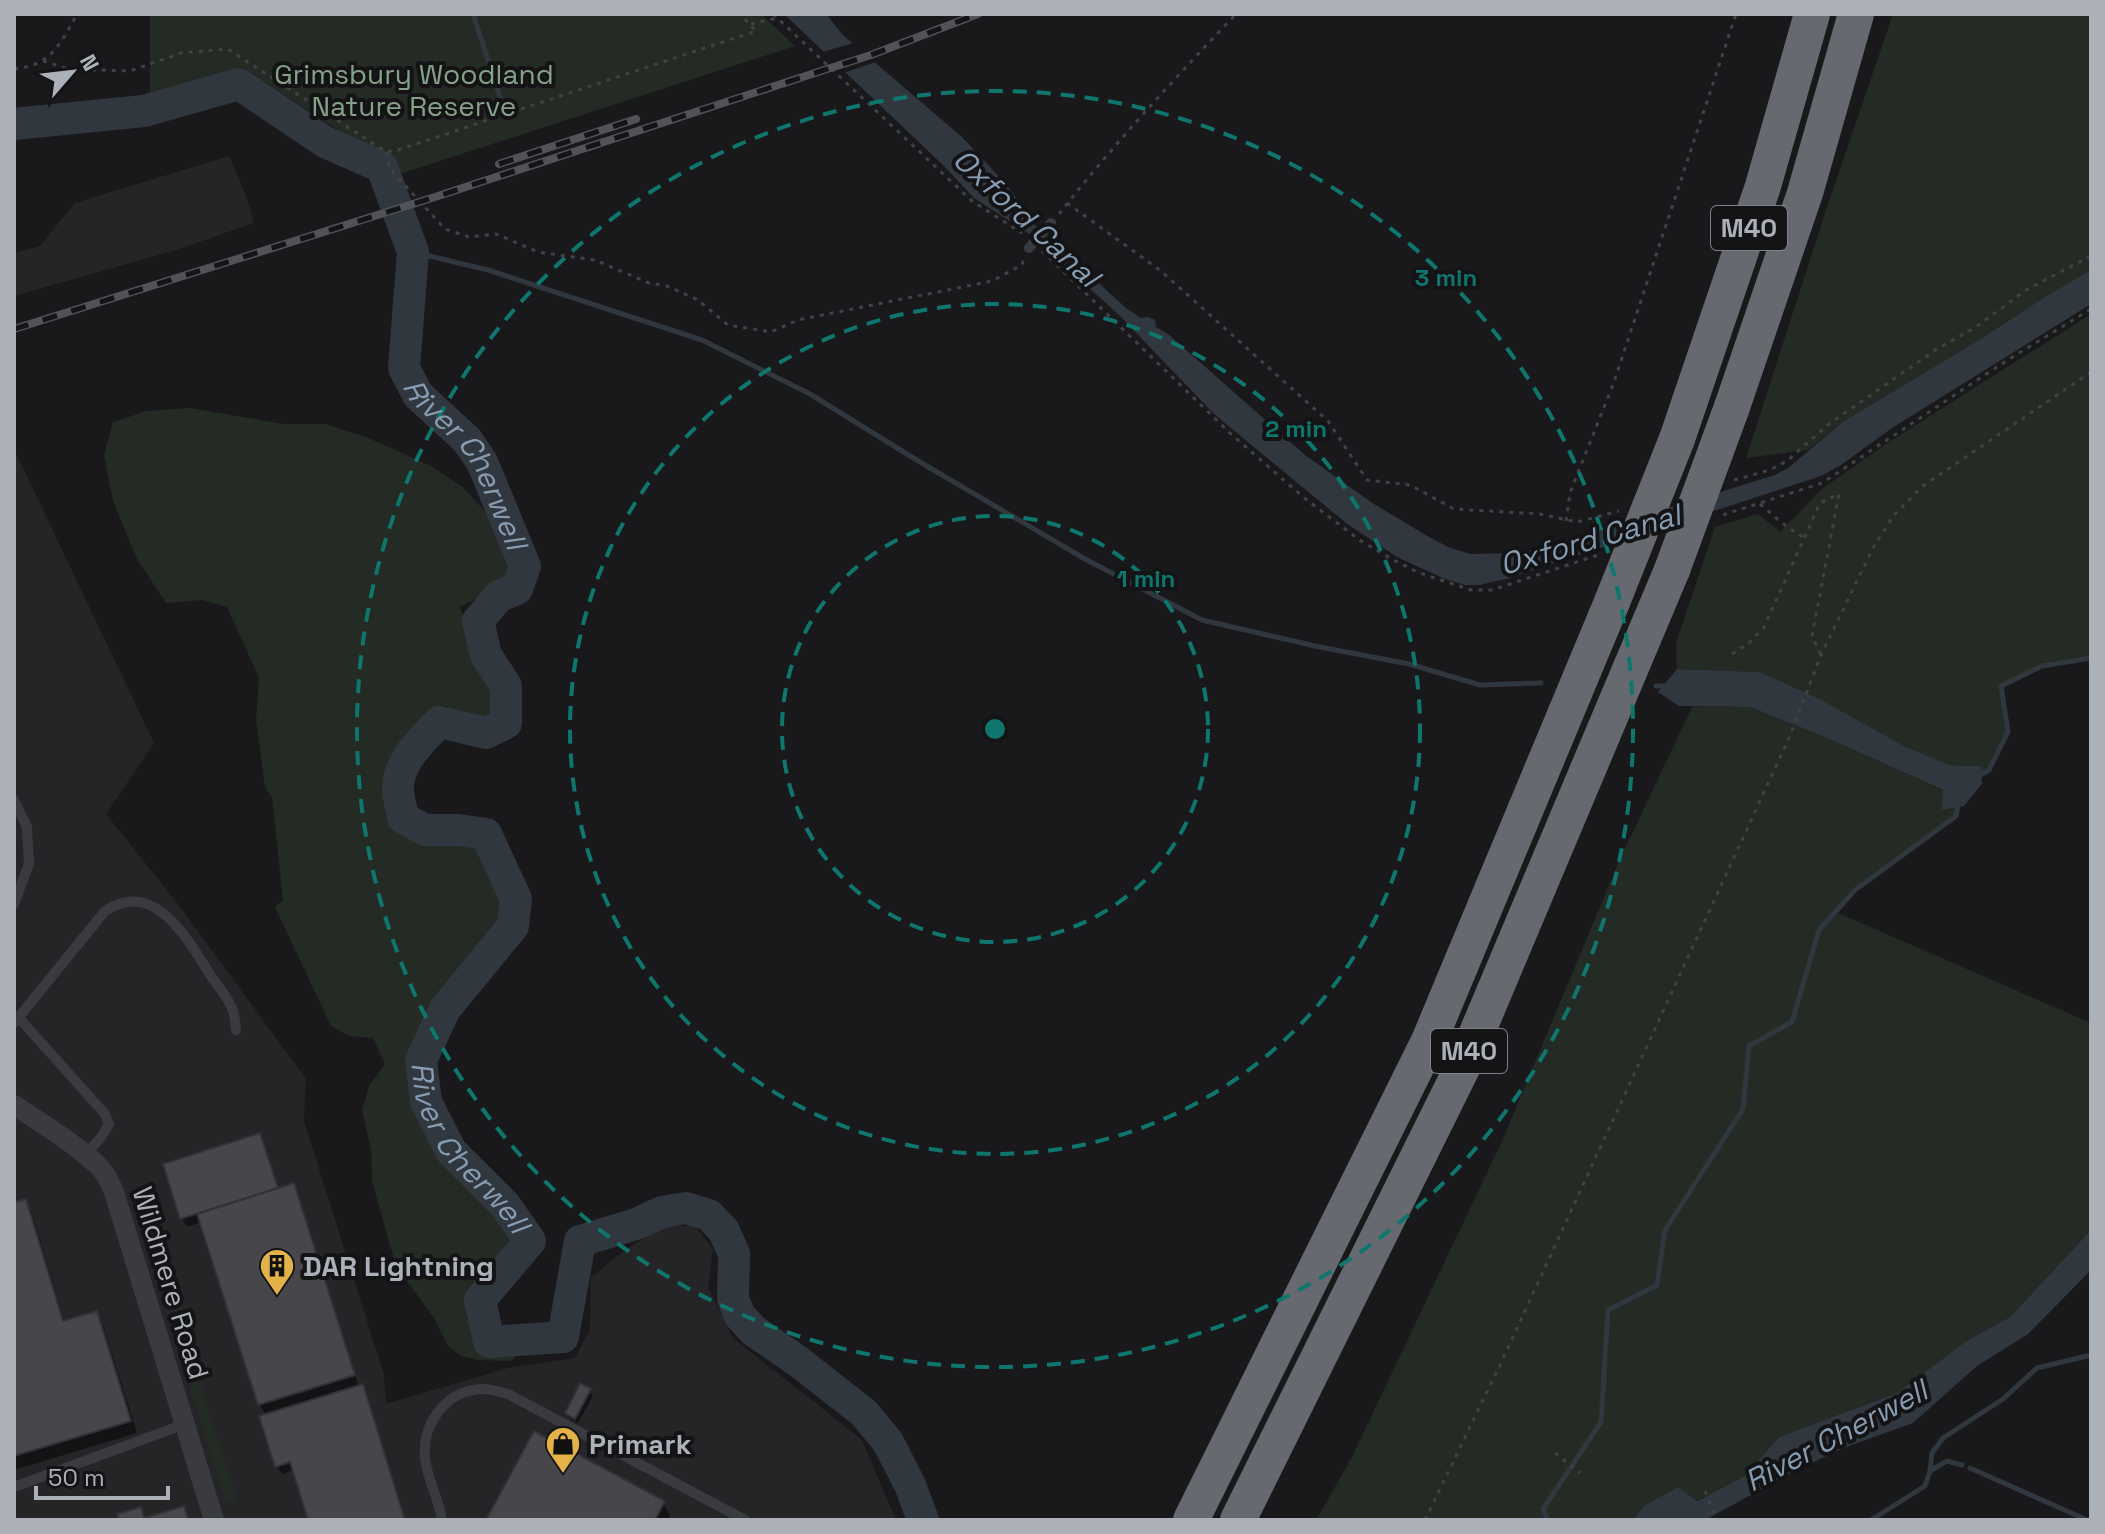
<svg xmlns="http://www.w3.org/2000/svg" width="2105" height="1534" viewBox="0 0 2105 1534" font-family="'Space Grotesk',sans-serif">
<rect width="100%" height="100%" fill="#19191b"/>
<g fill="#252528">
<path d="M229,156L247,198L254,223L176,250L14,296V253L40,246L75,203Z"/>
<path d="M14,449L154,743L106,814L175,900L306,1079L304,1121L384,1375L386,1404L508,1368L575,1358L590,1329L591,1277L625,1250L664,1226H695L713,1249L708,1287L733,1338L862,1440L896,1520H14Z"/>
</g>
<g fill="#232b24">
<path d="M150,14H761L795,46L403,173L244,68L150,93Z"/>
<path d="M1893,14H2091V270L2048,295L1979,340L1844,421L1808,450L1746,458L1827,207Z"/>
<path d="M2091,314V658L2042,666L2001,686L2008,732L1989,770L1981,774L1980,766L1949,765L1904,746L1820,699L1760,672L1677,669L1676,643L1715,527L1758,514L1780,532L1823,488L1889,442Z"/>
<path d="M190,408L283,424H325L366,437L429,465L463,487L488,515L494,525L513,572L488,592L460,607L481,662L498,690V704L484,725L471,722L445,706C433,713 411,739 404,752C394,769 386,807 402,822C419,837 458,839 480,841L492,857L493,875L502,905L499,930L466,960L430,1007L417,1061L423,1116L439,1146L467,1184L483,1196L498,1215L510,1239L473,1291L466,1317L490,1348L522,1351L511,1361L479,1360L461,1356L448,1346L434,1318L396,1266L372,1181L371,1150L362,1110L369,1086L385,1064L373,1038L349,1036L331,1026L275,907L283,900L272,797L265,788L256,719L259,678L227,607L203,600L166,603L137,559L113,501L104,455L113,422L147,411Z"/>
<path d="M1692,707H1750L1825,737L1944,791L1943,810L1958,807L1956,816L1855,890L1836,912L2091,1023V1230L2010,1317L1965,1342L1897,1393L1779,1437L1746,1475L1696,1501L1644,1506L1633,1520H1316L1351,1459L1503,1139L1620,859Z"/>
<path d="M162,1254L176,1302L165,1303L153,1258Z"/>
<path d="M198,1376L238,1502L227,1503L225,1499L188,1381Z"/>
</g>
<g fill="#30373e">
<path d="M784,14H826L843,35L962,137L1007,185L1034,224L1126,308L1141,318L1148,317L1155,320L1156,327L1168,334L1305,455L1374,504L1429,537L1450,548L1471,554L1515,553L1539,548L1775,475L1788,468L1844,421L1979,340L2048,295L2091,270V304L1892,428L1841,465L1821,476L1506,579L1479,585H1465L1445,579L1397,557L1346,523L1214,414L1119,315L1031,235L974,198L946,168Z"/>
<path d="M1677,669L1760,672L1820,699L1904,746L1949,765L1981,766L1982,784L1964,806L1942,810L1943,790L1825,737L1750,707L1679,706L1658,692Z"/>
<path d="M2091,1230V1270L2028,1334L1977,1366L1913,1423L1841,1449L1793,1472L1705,1520H1633L1644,1506L1678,1487L1697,1501L1746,1475L1779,1437L1897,1393L1965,1342L2010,1317Z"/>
</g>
<path fill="#19191b" d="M857,42L878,61L841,74L819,53Z"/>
<g fill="#0007">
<path d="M259,1136L264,1144L279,1190L293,1186L298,1194L359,1387L362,1386L367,1395L405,1520H310L294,1470L282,1474L277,1466L266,1416L260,1405L202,1222L187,1227L182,1218L165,1165Z"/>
<path d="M25,1201L32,1213L65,1323L96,1313L103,1325L137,1433L14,1470V1204Z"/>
<path d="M589,1391L593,1396L578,1423L570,1419L567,1413Z"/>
<path d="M663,1503L670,1515L668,1520H488Z"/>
</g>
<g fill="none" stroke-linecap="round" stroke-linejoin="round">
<g stroke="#30373e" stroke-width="5">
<path d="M473,14L503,106"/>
<path d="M413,252L488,270L702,340L810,394L920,462L1085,559L1202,620L1315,646L1409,664L1480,685L1541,683"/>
<path d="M1656,686H1668"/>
<path d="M1977,777L1989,770L2008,732L2001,686L2042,666L2091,658"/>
<path d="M1970,1468L2087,1520"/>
<path d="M1930,1471L1932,1453L1943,1438L2003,1399L2037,1368L2091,1355"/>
<path d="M1548,1520L1543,1509L1601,1422L1608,1310L1657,1285L1665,1230L1743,1109L1749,1046L1792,1022L1819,930L1855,890L1956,816L1959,800"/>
<path d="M1871,1520L1925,1486L1930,1471L1947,1461L1962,1465"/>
</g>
<path stroke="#30373e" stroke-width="32" id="s1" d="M14,124L144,111L239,84L325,142L382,167L413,252L404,368L418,395L467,440L482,462L525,566L517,589L499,596L478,621L486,655L506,686V723L486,733L439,722C421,741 396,763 398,792C399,801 402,809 403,818L425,830H458L486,834L516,899L513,926L445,1009L421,1060L426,1102L451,1151L505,1205L530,1241L480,1300L489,1342L563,1337L580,1241L636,1224L662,1212L686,1208L709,1215L724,1231L734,1254L733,1299L740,1316L754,1331L799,1362L864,1413L888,1442L910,1485L923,1520"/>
</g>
<g fill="#46464b" stroke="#333337" stroke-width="2">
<path d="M260,1133L278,1188L180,1219L163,1164Z"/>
<path d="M294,1183L355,1375L258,1405L197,1214Z"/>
<path d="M26,1199L63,1321L97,1311L131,1421L14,1456V1202Z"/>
<path d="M580,1383L591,1389L575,1419L565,1413Z"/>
<path d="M363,1384L405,1520H308L290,1462L275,1467L259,1416Z"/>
<path d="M534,1431L665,1501L655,1520H486Z"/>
<path d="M184,1506L188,1520H119L117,1514L141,1507L144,1518Z"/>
</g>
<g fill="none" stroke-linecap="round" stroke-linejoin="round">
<g stroke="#404246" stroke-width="3" stroke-dasharray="4 6" stroke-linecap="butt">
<path d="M773,14L972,201L1022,233"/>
<path d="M751,24L777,18"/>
<path d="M43,61L69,69L130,71L181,53L228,49L386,152L398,150L756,31L740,14"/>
<path d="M14,69C51,66 61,43 77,14"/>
<path d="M386,152L390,169L445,229L469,237L496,234L538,252L595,260L649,283L667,286L698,300L728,325L771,332L798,320L992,281L1022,265L1024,258"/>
<path d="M1067,203L1161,271L1328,421L1367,480L1410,485L1454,509L1540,514L1577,522L1619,511"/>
<path d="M1059,214C1114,144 1175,78 1236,14"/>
<path d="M1042,251L1231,434L1303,497L1361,541L1390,558L1417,572L1471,590H1492L1601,554"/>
<path d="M1734,480L1770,470L1787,461L1829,424L1937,349L1976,327L2026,290L2091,256"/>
<path d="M1760,504L1782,523L1804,538"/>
<path d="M1723,515L1822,483L2006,361L2091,309"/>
<path d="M1566,521L1570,493L1614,382L1736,14"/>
<path d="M1732,654L1749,643L1764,627L1820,503L1839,494L1812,636L1821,655"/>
<path d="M1555,1453L1580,1473"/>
<path d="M1705,1491L1716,1517"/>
<path d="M1425,1520L1501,1363L1789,738L1821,655L1873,548L1894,515L1923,486L2091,372"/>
</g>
<g stroke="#3a3b3f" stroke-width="10">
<path d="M14,800L27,827L29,864L14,904"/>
<path d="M19,1018L105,1114L109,1124L100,1139L85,1155"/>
<path d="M14,1023L105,911C121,901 134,898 152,906C177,918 198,956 213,979C220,989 229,999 233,1011C235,1017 235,1023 236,1030"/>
<path d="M14,1487L185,1424"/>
<path d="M442,1520C439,1499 427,1479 425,1458C422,1423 446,1390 483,1389C491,1389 500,1392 508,1394L745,1520"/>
</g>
<path stroke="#3a3b3f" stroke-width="20" d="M14,1105C39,1122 83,1148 102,1170C107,1176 111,1185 114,1192L214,1520"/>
<g stroke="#676970" stroke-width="36">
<path d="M1732,407L1805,193L1856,14"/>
<path d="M1677,439L1763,186L1812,14"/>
<path d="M1191,1520L1429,1041L1612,602"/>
<path d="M1238,1520L1463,1066L1672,570"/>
</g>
<defs>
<g id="rail">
<path d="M499,164L636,119"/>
<path d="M14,329L435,197L821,71L871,55L978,14"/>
</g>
</defs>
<use href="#rail" stroke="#515358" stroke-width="8"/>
<use href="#rail" stroke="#141416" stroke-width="5" stroke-dasharray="15" stroke-linecap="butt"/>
<path stroke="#3a3b3f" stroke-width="10" d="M1029,248L1051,223"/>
<g stroke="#676970" stroke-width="36">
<path d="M1672,570L1732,407"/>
<path d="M1612,602L1677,439"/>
</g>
</g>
<g fill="none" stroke="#0f766e" stroke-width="4" stroke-dasharray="14 10">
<circle cx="995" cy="729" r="213"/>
<circle cx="995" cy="729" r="425"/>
<circle cx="995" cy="729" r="638"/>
</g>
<defs>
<symbol id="building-pin" viewBox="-11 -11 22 30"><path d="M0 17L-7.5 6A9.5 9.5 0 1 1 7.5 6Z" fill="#e3b249" stroke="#141416"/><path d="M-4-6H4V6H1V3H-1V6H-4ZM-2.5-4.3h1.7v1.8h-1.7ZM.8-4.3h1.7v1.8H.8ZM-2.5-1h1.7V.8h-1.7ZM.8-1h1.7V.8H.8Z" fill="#111"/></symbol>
<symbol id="shop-pin" viewBox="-11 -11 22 30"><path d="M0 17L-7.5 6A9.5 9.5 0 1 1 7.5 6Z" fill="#e3b249" stroke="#141416"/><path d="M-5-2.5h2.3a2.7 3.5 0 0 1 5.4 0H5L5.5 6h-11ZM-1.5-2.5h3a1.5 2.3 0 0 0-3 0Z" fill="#111"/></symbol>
</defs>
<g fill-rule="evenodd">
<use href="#building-pin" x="257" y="1246" width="40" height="54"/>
<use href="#shop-pin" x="543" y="1424" width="40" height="54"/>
</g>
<g text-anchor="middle" stroke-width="8" stroke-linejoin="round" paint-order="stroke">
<g fill="#141416" stroke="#7e8188" stroke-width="2">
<rect x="1711" y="206" width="76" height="44" rx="6"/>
<rect x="1431" y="1029" width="76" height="44" rx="6"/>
</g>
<g font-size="26" font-weight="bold" fill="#acb0b9">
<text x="1749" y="237">M40</text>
<text x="1469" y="1060">M40</text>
</g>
<g font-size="28" fill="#85a288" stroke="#141416">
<text x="414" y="84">Grimsbury Woodland<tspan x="414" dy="32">Nature Reserve</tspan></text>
</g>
<g font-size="28" font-weight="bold" fill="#acb0b9" stroke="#141416" text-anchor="start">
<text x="303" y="1276">DAR Lightning</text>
<text x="589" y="1454">Primark</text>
</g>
<g font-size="28" fill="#acb0b9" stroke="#141416">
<text transform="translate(171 1283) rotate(73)" y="10">Wildmere Road</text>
</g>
<g font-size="30" font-style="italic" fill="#879cb1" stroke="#141416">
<text transform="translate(1026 218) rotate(43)" y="10">Oxford Canal</text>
<text dy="10" stroke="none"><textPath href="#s1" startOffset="718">River Cherwell</textPath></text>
<text transform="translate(1590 540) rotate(-16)" y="10">Oxford Canal</text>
<text dy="10" stroke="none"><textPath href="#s1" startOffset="1656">River Cherwell</textPath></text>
<text transform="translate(1836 1436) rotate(-28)" y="10">River Cherwell</text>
</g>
</g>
<circle cx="995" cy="729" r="12" fill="#0f766e" stroke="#141416" stroke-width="4"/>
<g font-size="24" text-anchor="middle" font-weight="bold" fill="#0f766e" stroke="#141416" stroke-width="8" stroke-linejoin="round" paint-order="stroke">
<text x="1446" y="286">3 min</text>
<text x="1296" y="437">2 min</text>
<text x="1146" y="587">1 min</text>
</g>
<rect width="2105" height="1534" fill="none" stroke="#acb0b9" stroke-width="32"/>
<g transform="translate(72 72) rotate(62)" stroke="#141416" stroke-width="6" paint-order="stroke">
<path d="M0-6L14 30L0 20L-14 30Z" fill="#acb0b9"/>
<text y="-12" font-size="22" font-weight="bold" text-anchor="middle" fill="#acb0b9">N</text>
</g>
<path d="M36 1486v12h132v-12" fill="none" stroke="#acb0b9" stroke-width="4"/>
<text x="48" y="1486" font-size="24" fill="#acb0b9" stroke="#141416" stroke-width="6" paint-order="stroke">50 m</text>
</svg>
